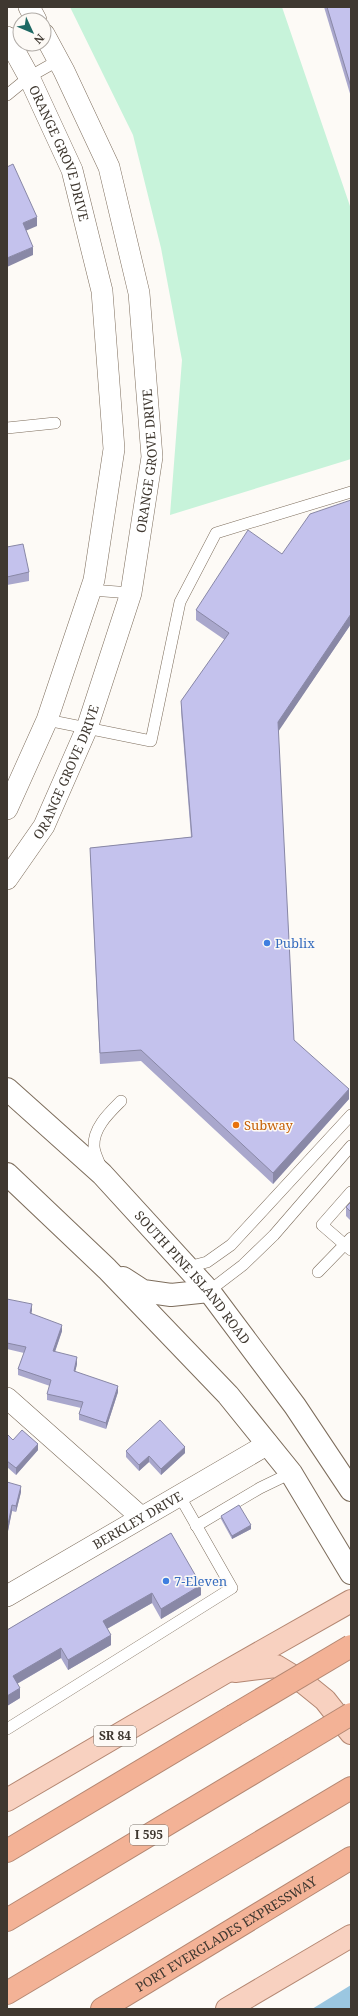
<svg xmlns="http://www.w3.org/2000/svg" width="358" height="2016" viewBox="0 0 358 2016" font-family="'Noto Serif',serif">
<rect width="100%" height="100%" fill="#fdfaf6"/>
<path fill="#c7f3da" d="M70,7H282L351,209V459L170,515L182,360L161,248L133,135Z"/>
<path fill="#9bc7e1" d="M351,1985V2009H312Z"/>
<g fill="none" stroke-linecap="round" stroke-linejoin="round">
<defs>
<g id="lane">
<path d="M7,95L29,77L59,60"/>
<path d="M7,428L55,423"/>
<path d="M91,590L131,593"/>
<path d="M47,720L151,741L180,602L216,533L351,492"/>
<path d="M101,1168C99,1161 94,1153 94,1146C93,1128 109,1113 121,1101"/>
<path d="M351,1192L322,1225L351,1250"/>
<path d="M188,1267L207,1262L231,1245L351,1115"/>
<path d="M318,1272L351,1238"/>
<path d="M209,1291L243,1265L274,1235L351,1146"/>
<path d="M196,1526L260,1488L291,1473"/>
<path d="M7,1729L232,1588L179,1495"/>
</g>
<g id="street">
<path d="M29,7L36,20"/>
<path id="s1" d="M7,37L29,77L72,170L102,291L114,449L94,580L47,720L7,809"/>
<path id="s2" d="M7,879L44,826L87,728L131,593L152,457L139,293L109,167L64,71L44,34"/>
<path d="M7,1398L141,1517"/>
<path id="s3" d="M7,1596L268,1444"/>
</g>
<g id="secondary">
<path id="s4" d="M7,1089L102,1174L209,1291L295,1406L351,1490"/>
<path d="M7,1174L107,1269L228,1395L291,1473L351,1573"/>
<path d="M123,1278L143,1291L171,1295L209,1291"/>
</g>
<g id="primary">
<path d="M235,1671L276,1666L304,1683L325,1700L351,1733"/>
<path d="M7,1800L224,1673L351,1601"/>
<path d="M227,2009L351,1936"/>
</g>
<g id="highway">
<path d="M7,1851L233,1716"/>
<path d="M7,1920L291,1750"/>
<path d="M7,1993L351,1788"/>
<path id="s5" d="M102,2009L351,1858"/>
</g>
</defs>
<use href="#lane" stroke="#7d6d5c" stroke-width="12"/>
<use href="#street" stroke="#7d6d5c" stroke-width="22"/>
<use href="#secondary" stroke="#7d6d5c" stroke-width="24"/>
<use href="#primary" stroke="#b48772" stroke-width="24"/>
<use href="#highway" stroke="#b48772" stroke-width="24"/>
<use href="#lane" stroke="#fff" stroke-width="11"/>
<use href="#street" stroke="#fff" stroke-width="21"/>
<use href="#secondary" stroke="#fff" stroke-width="22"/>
<use href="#primary" stroke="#f8d1c0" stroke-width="22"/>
<use href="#highway" stroke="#f3b296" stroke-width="22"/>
<defs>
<g id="highway-bridge">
<path d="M233,1716L351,1646"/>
<path d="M291,1750L351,1714"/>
</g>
</defs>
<use href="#highway-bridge" stroke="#b48772" stroke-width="24" stroke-linecap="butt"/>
<use href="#highway-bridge" stroke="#f3b296" stroke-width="22"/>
</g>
<g fill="#a9a7cc">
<path d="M324,7H351V97Z"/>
<path d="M351,500V624L278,731L294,1040L349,1099L273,1184L141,1061L100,1064L90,848L191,837L181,711V701L225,640L196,620V610L282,554Z"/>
<path d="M7,547L29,572V581L7,585Z"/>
<path d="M351,1202V1221L346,1216V1207Z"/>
<path d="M7,1299L32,1310L31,1314L62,1331L55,1352L77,1364L75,1371L118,1392L106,1429L79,1420V1414L81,1408L47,1400V1394L50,1386L18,1375V1369L24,1353L7,1349Z"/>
<path d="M7,1434L13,1440L38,1450L16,1475L7,1467Z"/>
<path d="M126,1451L185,1453L161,1475L149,1462L139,1471L126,1457Z"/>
<path d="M7,1482L21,1492L16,1512L12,1511L7,1536Z"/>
<path d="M221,1516L251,1529L232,1539L221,1519Z"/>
<path d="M171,1533L201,1595L161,1619L152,1603L107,1629L111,1645L68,1670L61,1658L17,1684L20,1698L7,1706V1630Z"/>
</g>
<g fill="#8988a6">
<path d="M37,217V226L23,232V223Z"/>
<path d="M33,247V255L7,267V258Z"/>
<path d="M351,614V624L278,732V722Z"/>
<path d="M349,1089V1099L273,1184V1173Z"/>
<path d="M32,1304V1310L30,1320V1313Z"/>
<path d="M62,1325V1331L53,1357V1351Z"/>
<path d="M77,1357V1364L74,1377V1371Z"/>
<path d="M118,1386V1392L106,1429V1423Z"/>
<path d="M38,1444V1450L16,1475V1468Z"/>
<path d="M185,1447V1453L161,1475V1469Z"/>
<path d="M149,1456V1462L139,1471V1465Z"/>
<path d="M21,1486V1492L16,1512V1506Z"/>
<path d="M12,1505V1511L7,1536V1529Z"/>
<path d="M251,1525V1529L232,1539V1536Z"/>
<path d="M201,1585V1595L161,1619V1609Z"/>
<path d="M152,1593V1603L103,1631V1621Z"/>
<path d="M111,1635V1645L68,1670V1660Z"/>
<path d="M61,1648V1658L13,1686V1676Z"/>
<path d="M20,1688V1698L7,1706V1696Z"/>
</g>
<g fill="#c4c2ed" stroke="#8988a6">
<path d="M327,7H351V87Z"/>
<path d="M13,164L37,217L23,223L33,247L7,258V167Z"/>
<path d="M351,500V614L278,722L294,1040L349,1089L273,1173L141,1050L100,1053L90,848L192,837L181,701L229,633L196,610L248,530L282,554L310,514Z"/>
<path d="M23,544L29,572L7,577V547Z"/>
<path d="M351,1202V1212L346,1207Z"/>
<path d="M7,1299L32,1304L30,1313L62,1325L53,1351L77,1357L74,1371L118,1386L106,1423L79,1414L83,1402L47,1394L51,1380L18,1369L26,1347L7,1343Z"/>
<path d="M160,1420L185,1447L161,1469L149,1456L139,1465L126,1451Z"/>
<path d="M22,1430L38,1444L16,1468L7,1461V1434L13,1440Z"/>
<path d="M7,1482L21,1486L16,1506L12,1505L7,1529Z"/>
<path d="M239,1505L251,1525L232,1536L221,1516Z"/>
<path d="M171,1533L201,1585L161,1609L152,1593L103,1621L111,1635L68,1660L61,1648L13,1676L20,1688L7,1696V1630Z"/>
</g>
<g fill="#3f7fe0" stroke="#fdfaf6" stroke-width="1.5">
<circle cx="267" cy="943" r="4"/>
<circle cx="166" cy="1581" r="4"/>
</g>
<circle fill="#e8710a" stroke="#fdfaf6" stroke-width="1.5" cx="236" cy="1125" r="4"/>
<g text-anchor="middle" stroke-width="3" stroke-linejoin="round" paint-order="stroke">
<g fill="#fdfaf6" stroke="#78726b" stroke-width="1">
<rect x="94" y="1726" width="42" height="20" rx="3"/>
<rect x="130" y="1825" width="38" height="20" rx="3"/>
</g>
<g font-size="12" font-weight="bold" fill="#3f3830">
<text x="115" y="1740">SR 84</text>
<text x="149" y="1839">I 595</text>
</g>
<g font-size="13" fill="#3f3830" stroke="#fdfaf6">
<text dy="5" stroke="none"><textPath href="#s1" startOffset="128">ORANGE GROVE DRIVE</textPath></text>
<text dy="5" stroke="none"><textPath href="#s2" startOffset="447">ORANGE GROVE DRIVE</textPath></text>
<text dy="5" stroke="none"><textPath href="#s2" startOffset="123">ORANGE GROVE DRIVE</textPath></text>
<text dy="5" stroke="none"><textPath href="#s4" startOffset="265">SOUTH PINE ISLAND ROAD</textPath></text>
<text dy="5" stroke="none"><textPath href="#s3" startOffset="151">BERKLEY DRIVE</textPath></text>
<text dy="5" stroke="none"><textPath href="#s5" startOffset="145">PORT EVERGLADES EXPRESSWAY</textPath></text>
</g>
<g font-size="13" fill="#366cbe" stroke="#fdfaf6" text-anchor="start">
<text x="275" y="948">Publix</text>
<text x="174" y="1586">7-Eleven</text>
</g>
<g font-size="13" fill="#c56008" stroke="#fdfaf6" text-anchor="start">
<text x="244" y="1130">Subway</text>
</g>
</g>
<rect width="358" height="2016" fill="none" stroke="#3f3830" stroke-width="16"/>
<g transform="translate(32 32) rotate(134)"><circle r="19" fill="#fdfaf6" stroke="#b1aca7"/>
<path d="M0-3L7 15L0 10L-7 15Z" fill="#1e6964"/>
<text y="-6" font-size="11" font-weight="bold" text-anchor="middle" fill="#3f3830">N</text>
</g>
</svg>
